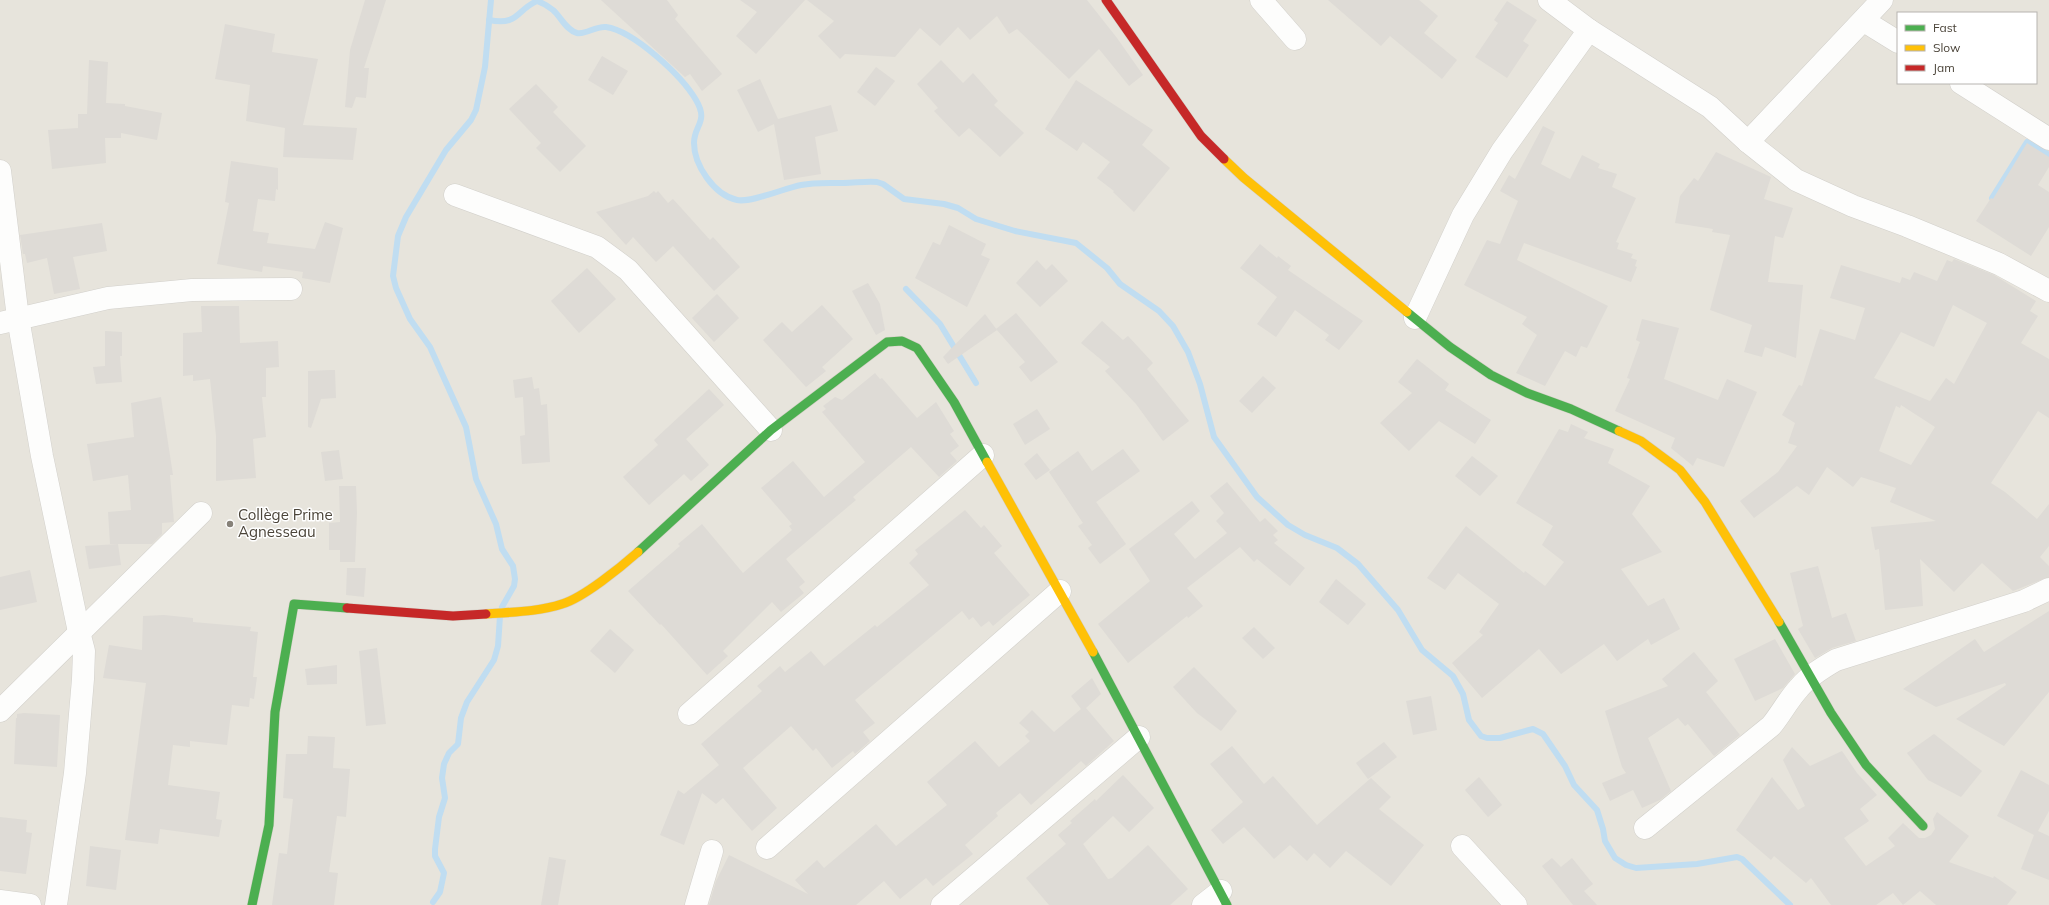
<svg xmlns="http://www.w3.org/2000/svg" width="2049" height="905" viewBox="0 0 2049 905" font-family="Mulish,sans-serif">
<rect width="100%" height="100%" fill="#f4f2ee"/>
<path fill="#e7e4dc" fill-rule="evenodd" d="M0,0H2049V905H0ZM1898,13H2036V83H1898Z"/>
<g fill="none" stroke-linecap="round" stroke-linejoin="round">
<g stroke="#c0ddf1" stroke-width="6">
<path d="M491,0L485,67L476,110L471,120L446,150L406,217L398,236L393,276L396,288L410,319L430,347L466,427L476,479L496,524L502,549L513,566L515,579L514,586L502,607"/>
<path d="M489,20C519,26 516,10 537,1C543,3 548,6 553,10C561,17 566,30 577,33C586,35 595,26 606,27C634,31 682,76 696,100C709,122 694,125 694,143C694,165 714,195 737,200C751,203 785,188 801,185C816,182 829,183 843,183C855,183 866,181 877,182L883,184L904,199L944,204L958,208L976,219L1015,231L1076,243L1107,268L1120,284L1159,311L1173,326L1188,352L1200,384L1214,437L1257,497L1288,525L1305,535L1337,548L1358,564L1398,610L1422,650L1453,676L1463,694L1469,720L1481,736L1487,738H1500L1533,729L1543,734L1565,766L1574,785L1597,810L1603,829L1605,841L1615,858L1626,865L1636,868L1697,864L1737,857L1742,859L1790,905"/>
<path d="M1992,198L2027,142L2049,155"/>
<path d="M906,289L940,324L976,383"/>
<path d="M433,902L440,892L444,873L435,856V849L439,817L445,798L442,778L444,764L449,753L458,744L461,718L467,702L494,660L498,646L500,616"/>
</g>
</g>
<g fill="#dedbd6" fill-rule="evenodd">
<path d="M365,0H386L364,68H369L366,98L356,97L352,108L345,107L350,50Z"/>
<path d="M601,0H667L678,15L675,19L722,74L702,91L690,74L685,77Z"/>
<path d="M740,0H805L756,54L736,36L757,12Z"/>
<path d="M807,0H1087L1117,38L1143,75L1129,86L1099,49L1069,79L1017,29L1009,34L997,16L970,40L958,27L940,46L920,28L895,57L845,54L840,59L818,36L834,21Z"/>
<path d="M1328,0H1419L1438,16L1424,33L1457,60L1442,79L1390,36L1381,46Z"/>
<path d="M1507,1L1537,20L1523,41L1529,45L1507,78L1475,57L1498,23L1494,20Z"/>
<path d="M225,24L275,34L272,52L318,59L303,125L357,128L353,160L283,157L285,128L246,121L250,85L215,79Z"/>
<path d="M602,56L628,71L613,95L588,80Z"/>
<path d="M89,60L108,62L106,103L125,104V106L162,113L157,140L121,133V138H105L106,163L52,169L48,130L78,128V114H87Z"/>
<path d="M941,60L963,83L973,73L998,101L994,105L1024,133L1000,157L969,128L959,137L934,111L938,108L917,84Z"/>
<path d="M876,67L895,81L875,106L857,92Z"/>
<path d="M760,79L778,119L831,105L838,131L815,137L821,174L784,180L774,124L758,132L737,90Z"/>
<path d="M1076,80L1153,130L1142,145L1170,168L1134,212L1113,192L1114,191L1097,178L1110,162L1083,142L1077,151L1045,129Z"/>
<path d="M536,84L558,107L553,112L586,146L560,172L536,148L541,143L509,109Z"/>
<path d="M1543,126L1555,132L1541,164L1570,179L1582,155L1600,164L1598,168L1617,174L1612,187L1636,198L1616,242L1619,243L1617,249L1633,254L1631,258L1637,260L1635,266L1637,267L1631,282L1524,243L1517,260L1608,306L1587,348L1581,346L1576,357L1565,351L1545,386L1516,373L1537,335L1522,324L1527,317L1464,285L1487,240L1500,244L1518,201L1500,191L1509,175L1515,179Z"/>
<path d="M2027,143L2049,157V167L2038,185L2049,192V227L2031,256L1976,221L1991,198L1993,199Z"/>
<path d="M1716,152L1771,177L1764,199L1793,208L1783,238L1775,236L1768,282L1803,285L1796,358L1765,347L1762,357L1744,352L1752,325L1710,310L1730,235L1712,232L1713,229L1675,223L1680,196L1694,178L1698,181Z"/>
<path d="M231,161L278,168V190L276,189L275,201L258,199L253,231L269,233L267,243L315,249L325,222L343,228L330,283L302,278L303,272L263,266L262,272L217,264L229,203L225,202Z"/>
<path d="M654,191L656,193L658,191L668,203L673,199L710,240L713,237L740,267L714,291L673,246L656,262L633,237L626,245L596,212L648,196Z"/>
<path d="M102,223L107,251L73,257L80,289L54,294L47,258L27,263L25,254H23L20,235Z"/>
<path d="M949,225L986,244L981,255L990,259L967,307L915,278L933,242L940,245Z"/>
<path d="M1260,244L1277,258L1278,256L1291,266L1288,270L1363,321L1339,350L1325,340L1329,335L1295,310L1276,337L1257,324L1277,297L1240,268Z"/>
<path d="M1954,259L1994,275L2036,301L2030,311L2038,316L2021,343L2049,359V418L2038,411L1991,483L2005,492L2037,519L2049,504V546L2040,557L2049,566V577L2013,591L1982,563L1954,592L1920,559L1923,606L1885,610L1879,549L1875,550L1871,527L1936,521L1890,502L1896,488L1861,477L1853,487L1827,467L1809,495L1797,486L1754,518L1740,501L1778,472L1797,446L1788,443L1795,423L1782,415L1799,385L1802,386L1820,329L1855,340L1865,308L1830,298L1841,265L1900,283L1902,277L1910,280L1914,272L1937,281L1947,260L1952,262ZM1953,305L1987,323L1954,384L1946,378L1930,401L1874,378L1901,332L1934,347ZM1901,405L1935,427L1911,465L1879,451L1896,406L1900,408Z"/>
<path d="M1037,260L1046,270L1052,264L1068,281L1040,307L1016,283Z"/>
<path d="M587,268L616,299L579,333L551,301Z"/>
<path d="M868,283L880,304L885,330L876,335L852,291Z"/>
<path d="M717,294L739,318L714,342L692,318Z"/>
<path d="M822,305L853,339L822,367L826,371L806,387L763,340L782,322L792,332Z"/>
<path d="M201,306H239L240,343L278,341L279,367L266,368V397H262L266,437L253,439L256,478L216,481V436L210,379L193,381V375L183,376V333L202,332Z"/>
<path d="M1016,313L1058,362L1031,382L1019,367L1025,362L996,329Z"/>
<path d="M985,314L997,330L948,364L943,357Z"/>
<path d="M1642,319L1679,328L1664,379L1718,400L1727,379L1757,392L1724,467L1697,458L1693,466L1671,448L1675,438L1615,411L1630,379L1627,378L1640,342L1636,340Z"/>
<path d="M1102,321L1123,340L1128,336L1153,363L1147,369L1189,421L1163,441L1136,404L1105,371L1110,367L1081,343Z"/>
<path d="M105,331L122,332V356H120L122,382L96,384L93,367L105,366Z"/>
<path d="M1417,359L1449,384L1445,390L1491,420L1475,444L1439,421L1409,451L1380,423L1412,393L1398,382Z"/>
<path d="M330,370H335L336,398L321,399L311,428L308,427V371Z"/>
<path d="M875,373L880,379L882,378L917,418L936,402L954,431L950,434L959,446L950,453L957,461L939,477L911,447L853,497L856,500L786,559L805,582L799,587L804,593L781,612L772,602L723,651L728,656L707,675L661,624L660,625L628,591L680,546L678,544L702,524L743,573L792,530L789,526L792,524L761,488L793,461L824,497L865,462L822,412L826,409L823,406L835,397L842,400Z"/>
<path d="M1263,376L1276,388L1252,413L1239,401Z"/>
<path d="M532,377L534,389L539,388L541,405L547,404L550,462L522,464L520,436L525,435L523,397L515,398L513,380Z"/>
<path d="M709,389L724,405L686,439L709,465L691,481L684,474L649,505L623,477L658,445L654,440Z"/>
<path d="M161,397L173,475H170L174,522L162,523V534L152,544H110L108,512L131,510L128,475L93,481L87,444L134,437L131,403Z"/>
<path d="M1037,409L1050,429L1025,445L1013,424Z"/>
<path d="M1571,424L1588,432L1584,438L1614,449L1608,463L1650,486L1632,514L1662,552L1621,569L1648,606L1664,598L1680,629L1651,645L1648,639L1617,661L1604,644L1561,674L1539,649L1482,698L1452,663L1483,635L1479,632L1499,604L1458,573L1445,590L1427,578L1466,526L1524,573L1525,571L1545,586L1564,562L1542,545L1553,526L1516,503L1559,429L1568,432Z"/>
<path d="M1123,449L1140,471L1096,502L1126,544L1100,564L1088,548L1092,545L1078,526L1083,523L1049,472L1078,451L1092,471Z"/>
<path d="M339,450L343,479L325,481L321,452Z"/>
<path d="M1037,453L1050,470L1036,480L1024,464Z"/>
<path d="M1472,456L1498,476L1480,496L1455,476Z"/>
<path d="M1227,482L1260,522L1265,518L1278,531L1273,535L1278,540L1274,543L1305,568L1290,586L1257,559L1254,562L1240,547L1187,588L1203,606L1188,618L1187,616L1128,663L1098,624L1150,581L1129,549L1192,501L1200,511L1174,534L1195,559L1227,533L1216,521L1224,513L1210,496Z"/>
<path d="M339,486H356L357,513L355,562H340V550H329V523L340,522Z"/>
<path d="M965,510L981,528L984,525L1002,546L994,553L1030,595L993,626L989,621L981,627L973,617L969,620L962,611L855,700L875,723L863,732L870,741L855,754L853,751L832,768L816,748L813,751L791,726L743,768L777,808L752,831L723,798L716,804L702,793L684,845L660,835L678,790L684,794L719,765L701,744L762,691L757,686L780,666L785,672L811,651L824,666L875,625L877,627L929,585L909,563L918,554L915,550Z"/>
<path d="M118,544L121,565L89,569L85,546Z"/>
<path d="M1818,566L1832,618L1846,613L1856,641L1832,648L1815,658L1798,629L1803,626L1790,573Z"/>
<path d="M347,568H366L364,597L346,595Z"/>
<path d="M30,570L37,602L0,610V577Z"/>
<path d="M1336,579L1366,604L1348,625L1319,602Z"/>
<path d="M2049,611V692L2004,746L1956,719L2006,685L2005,683L1936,707L1903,689L1975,639L1984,652Z"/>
<path d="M164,615L193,618V622L251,627L250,631L258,632L253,677H257L254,699L250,698L249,707L232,705L227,745L190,741V747L173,745L168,785L220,792L216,819L222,820L219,837L160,829L158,844L125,840L146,683L103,678L109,645L142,650L143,616Z"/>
<path d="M1254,627L1275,648L1263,659L1242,638Z"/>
<path d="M610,629L634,650L615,673L590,651Z"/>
<path d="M1775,639L1795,674L1783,688L1755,701L1734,659Z"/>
<path d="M377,648L386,724L366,726L359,651Z"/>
<path d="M1694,652L1718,681L1706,692L1740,735L1714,756L1688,724L1685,726L1678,718L1648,738L1671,791L1660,800L1642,808L1633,790L1610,801L1602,783L1626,773L1622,767L1605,711L1668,686L1662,679Z"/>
<path d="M337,665V684L307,685L305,669Z"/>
<path d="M1194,667L1237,711L1221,731L1197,713L1173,687Z"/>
<path d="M1092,678L1101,694L1086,708L1114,741L1086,766L1081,761L1031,805L1020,793L996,813L998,816L965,845L973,854L933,886L926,878L900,899L884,881L856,905H709L716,881L729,855L808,894L795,880L817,860L824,868L876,824L896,846L947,805L927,782L975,741L999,767L1030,741L1025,736L1029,732L1019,723L1032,710L1054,732L1081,709L1071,696Z"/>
<path d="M1431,696L1437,730L1413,735L1406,701Z"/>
<path d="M24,713L60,715L57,767L14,764L16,718H17V714Z"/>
<path d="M1934,734L1982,771L1961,797L1928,780L1907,753Z"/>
<path d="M308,736L335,737L333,768L350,769L346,817L337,816L329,872L338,873L334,905H272L279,853L287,854L293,799L283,798L286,754H307Z"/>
<path d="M1384,742L1397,757L1368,779L1356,763Z"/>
<path d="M1232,746L1264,784L1273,776L1317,825L1371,778L1391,797L1379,809L1424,845L1391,886L1346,851L1330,868L1314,853L1307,861L1290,845L1274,859L1244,827L1223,844L1211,830L1243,802L1210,764Z"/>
<path d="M1792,747L1810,766L1842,751L1857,773L1877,795L1860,809L1869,821L1844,838L1866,866L1895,846L1888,838L1903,823L1919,838H1925L1931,835L1935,829L1933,819L1937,812L1969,836L1949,862L1993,878L1994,876L2017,892L2007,905H1936L1920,891L1903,905L1893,893L1876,905H1831L1811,878L1806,883L1774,856L1771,860L1736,830L1772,777L1798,810L1805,806L1783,760Z"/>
<path d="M2021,770L2049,785V811L2038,831L2049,836V880L2021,869L2034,835L1997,816Z"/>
<path d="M1123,775L1154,808L1129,832L1113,816L1083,844L1108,879L1112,878L1148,845L1188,889L1170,905H1049L1026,878L1066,844L1058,835L1072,823L1070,821L1095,799L1096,801Z"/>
<path d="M1479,777L1502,805L1488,817L1465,790Z"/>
<path d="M0,817L27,820L26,832L32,833L26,874L0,871Z"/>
<path d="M90,846L121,850L116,890L86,886Z"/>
<path d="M549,857L566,860L558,905H541Z"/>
<path d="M1552,858L1561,867L1572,858L1593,884L1584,891L1597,905H1573L1542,866Z"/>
</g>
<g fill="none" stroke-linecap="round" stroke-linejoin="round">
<defs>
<g id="street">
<path d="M1261,0L1295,39"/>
<path d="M1549,0L1589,30L1710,107L1748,142L1796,180L1853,206L1907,226L1999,264L2049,291"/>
<path d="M1864,21L1898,42"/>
<path d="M1961,83L2049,139"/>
<path d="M1748,142L1882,0"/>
<path d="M0,171L18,318L42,456L79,632L84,651L83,679L75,773L56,905"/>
<path d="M455,195L597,247L628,270L771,430"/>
<path d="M1415,318L1463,215L1502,151L1589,30"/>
<path d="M0,323L108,298L192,290L291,289"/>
<path d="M0,711L201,513"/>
<path d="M689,714L983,455"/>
<path d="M1645,828L1771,726C1781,714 1788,700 1799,688C1809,676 1822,668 1836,660L2024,601L2049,589"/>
<path d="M1462,846L1516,905"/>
<path d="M767,848L1060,591"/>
<path d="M0,901L30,905"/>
<path d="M696,905L712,851"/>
<path d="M942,905L1139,737"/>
<path d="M1203,905L1221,891"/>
</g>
<g id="fast">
<path d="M1407,312L1450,347L1491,375L1527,393L1571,409L1619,431"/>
<path d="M638,552L771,430L887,342L902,341L917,348L954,402L987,462"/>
<path d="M1779,622L1831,713L1866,765L1923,826"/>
<path d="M1093,652L1227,905"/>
<path d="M252,905L269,825L275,712L294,604L347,608"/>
</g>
<g id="slow">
<path d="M1224,159L1244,178L1407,312"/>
<path d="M1619,431L1641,441L1680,470L1705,502L1779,622"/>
<path d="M987,462L1093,652"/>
<path d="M486,614C511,612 538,612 562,604C583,598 621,567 638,552"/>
</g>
<g id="jam">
<path d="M1106,0L1201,136L1224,159"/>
<path d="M347,608L453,616L486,614"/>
</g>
</defs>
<use href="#street" stroke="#d2d0cb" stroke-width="23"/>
<use href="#fast" stroke="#d3cfc5" stroke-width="10"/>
<use href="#slow" stroke="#d3cfc5" stroke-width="10"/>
<use href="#jam" stroke="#d3cfc5" stroke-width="10"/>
<use href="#street" stroke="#fdfdfc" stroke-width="22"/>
<use href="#fast" stroke="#4caf50" stroke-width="9"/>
<use href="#slow" stroke="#ffc107" stroke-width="9"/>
<use href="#jam" stroke="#c62828" stroke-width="9"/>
</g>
<circle fill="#868178" stroke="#fff" stroke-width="1.5" cx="230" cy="524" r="4"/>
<g text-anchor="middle" stroke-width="3" stroke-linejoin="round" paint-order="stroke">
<g font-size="15" fill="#4b4439" stroke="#fff" text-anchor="start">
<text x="238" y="520">Collège Prime<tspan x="238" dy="17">Agnesseau</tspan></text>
</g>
</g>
<rect x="1897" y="12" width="140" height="72" fill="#ffffff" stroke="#b7b4b0"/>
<rect x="1905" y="25" width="20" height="6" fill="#4caf50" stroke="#b7b4b0"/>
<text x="1933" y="32" font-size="12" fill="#4b4439">Fast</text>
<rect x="1905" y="45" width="20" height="6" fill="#ffc107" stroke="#b7b4b0"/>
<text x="1933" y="52" font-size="12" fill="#4b4439">Slow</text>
<rect x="1905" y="65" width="20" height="6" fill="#c62828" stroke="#b7b4b0"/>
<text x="1933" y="72" font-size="12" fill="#4b4439">Jam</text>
</svg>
